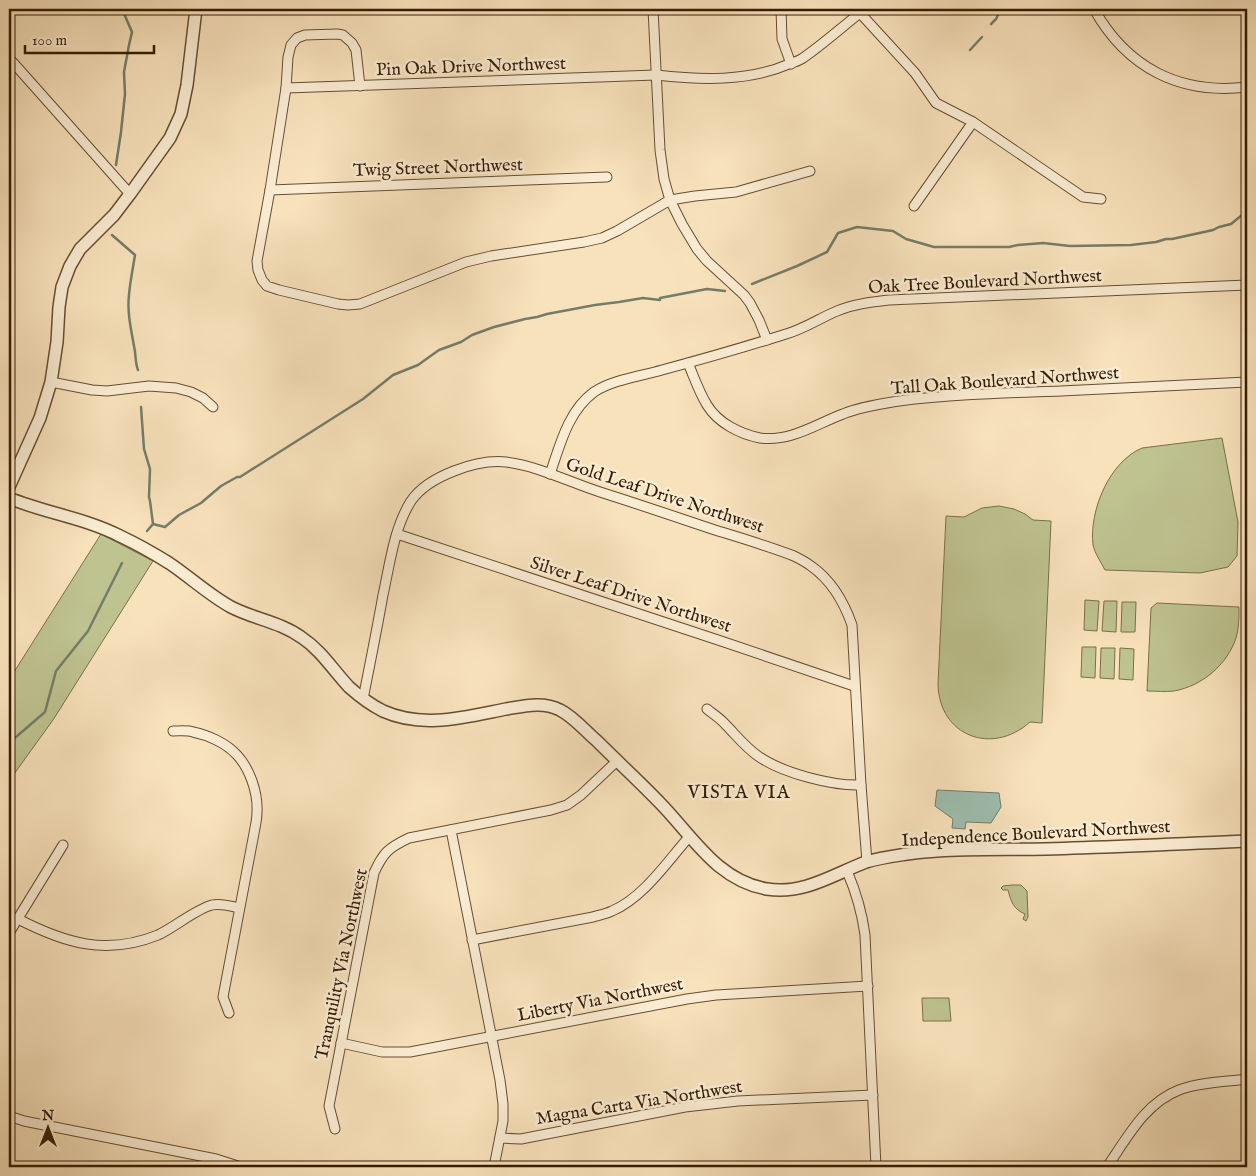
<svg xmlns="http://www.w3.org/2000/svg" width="1256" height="1176" viewBox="0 0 1256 1176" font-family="'IM FELL English',serif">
<rect width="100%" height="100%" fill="#f8e2bc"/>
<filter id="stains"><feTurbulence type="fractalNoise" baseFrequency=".004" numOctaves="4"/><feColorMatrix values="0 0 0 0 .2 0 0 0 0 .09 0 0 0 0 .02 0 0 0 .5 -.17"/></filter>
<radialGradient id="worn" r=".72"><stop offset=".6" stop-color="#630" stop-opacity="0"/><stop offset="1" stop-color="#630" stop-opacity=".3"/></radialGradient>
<g fill="#bec390" stroke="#7a7049">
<path d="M1222,438L1238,522L1237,556L1228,567L1200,573L1105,570C1101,562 1095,554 1093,545C1089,511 1109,462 1142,448Z"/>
<path d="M999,506L1014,509L1025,514L1033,520L1051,521L1042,723L1030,722C992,756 939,736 938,684L946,516L964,517L982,508Z"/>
<path d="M101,534L153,561L53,720L9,781V680Z"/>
<path d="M1085,600L1099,601L1097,631L1084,630Z"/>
<path d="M1104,601H1117L1116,632L1102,631Z"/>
<path d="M1122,602H1136L1135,632H1121Z"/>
<path d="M1157,603L1239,607C1239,617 1239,628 1236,638C1227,665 1202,686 1174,691C1165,692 1156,691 1147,691L1151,608Z"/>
<path d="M1082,647H1096L1095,678L1081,677Z"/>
<path d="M1101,648H1115L1114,679L1100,678Z"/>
<path d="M1120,648L1134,649L1133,680L1119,679Z"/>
<path d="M1012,885H1021L1027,891L1028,917L1026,921L1023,919L1025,914C1013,909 1011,901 1008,890H1003L1001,888L1003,886Z"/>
<path d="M922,998H949L951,1021H923Z"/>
</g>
<path fill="#9dbeaf" stroke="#747d6a" d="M937,790L999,793L1001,807L991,823L966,822L965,829L952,828L953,819L935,806Z"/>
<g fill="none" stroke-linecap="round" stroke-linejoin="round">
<g stroke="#747d6a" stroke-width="2.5">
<path d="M991,24L996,19L1001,9"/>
<path d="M970,50L982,37"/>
<path d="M116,165L121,132L125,94L124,72L129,45L132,32L122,9"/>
<path d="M112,235L135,255C133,268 130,282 129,295C127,312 131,329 134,346C136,354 135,363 138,370"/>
<path d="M752,284L797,266L827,252L838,233L857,227L893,231L906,239L934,247H1009L1018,245L1043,243L1070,246L1131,245L1156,242L1166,239H1172L1213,230L1219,227L1231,224L1247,211"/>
<path d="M141,407L144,449L150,469L149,497L150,501L153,524"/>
<path d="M153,524L165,527L179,515L201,503L221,486L237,477H240L363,399L393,375L418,365L439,350L461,342L472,335L494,327L525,319L537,317L547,314L595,305L619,302L643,298L660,300V298L707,289L725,291"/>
<path d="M147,531L153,524"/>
<path d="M9,743L45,712L56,671L88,631L122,563"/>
</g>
<defs>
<g id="minor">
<path d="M653,9L660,150L664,179L670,200L682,224L697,249L707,261L744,295L750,303L759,320L767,340"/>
<path d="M781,9L782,39L791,64"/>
<path d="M1094,9C1127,68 1180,95 1247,87"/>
<path d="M9,58L130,194"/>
<path d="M360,86L356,50L352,43L343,35L337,34L305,35L297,38L291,45L288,57L286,88L270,190L257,261L258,270L262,280L267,286L279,290L338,304L348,305L360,304L466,262L491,256L584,242L602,238L617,231L670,200L695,196L736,192L810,171"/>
<path d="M286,88L656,75C700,80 748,82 789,64C794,62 799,61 803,58C822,45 842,27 860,13L915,73L936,103L973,122L1083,197L1101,199"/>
<path d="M270,190L607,177"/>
<path d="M914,206L973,122"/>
<path d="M688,363C694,377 699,392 707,405C718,423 740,434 760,438C791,442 816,424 843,414C860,407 880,404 899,401C952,394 1007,393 1061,391C1123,388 1185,385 1247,382"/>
<path d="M51,382L92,390L107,391L149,386L176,388L191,392L203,398L213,407"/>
<path d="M550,474C560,445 568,411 594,392C612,380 641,376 662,370C703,359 745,347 786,334C804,329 820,318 837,311C854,304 871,302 889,300L1247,285"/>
<path d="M397,534L718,640L854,686"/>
<path d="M363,699C370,664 377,629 383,595C390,563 394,528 411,501C428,476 477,459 506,462C538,466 569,482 600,492C638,504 676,517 715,530C741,538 768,546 794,556C800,559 806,562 811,566C831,580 844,602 852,625L861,785L867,862"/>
<path d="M707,709C713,714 720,718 725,724C736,735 745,747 758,756C782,773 832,786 861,785"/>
<path d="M173,731C180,731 187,730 193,732C208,735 226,743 237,755C250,769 258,793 257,812C257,817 256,823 255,828L223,997L229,1013"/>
<path d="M451,830L500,1080L503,1104V1121L494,1167"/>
<path d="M847,871C856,892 862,912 865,935L876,1167"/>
<path d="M18,919C65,943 106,956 158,935C175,927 196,909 212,905C221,903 230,906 239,908"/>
<path d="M9,933L63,845"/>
<path d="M472,940L593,917C599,915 606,914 612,911C643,898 667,862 689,837"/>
<path d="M341,1043L382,1052H410L687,999L716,995L868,986"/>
<path d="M9,1116L24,1121L216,1159L241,1167"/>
<path d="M335,1129L329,1106L374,873C383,853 388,848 409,838L551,810L567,805L581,795L617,761"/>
<path d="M500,1138L521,1139L685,1107L738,1101L873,1095"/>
<path d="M1107,1167C1127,1138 1145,1103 1179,1090C1200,1082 1225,1082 1247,1079"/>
</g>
<g id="tertiary">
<path d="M9,487L40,418L51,382L57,342L59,307L62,287L70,266L80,249L114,215L130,194L170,138L181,114L187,85L196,9"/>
<path d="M9,498C45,513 85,518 120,536C137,544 153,553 169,563C190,577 209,595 231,607C254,619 280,622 301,637C321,650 333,670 349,687C359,696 371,705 383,711C423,729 465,717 506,709C524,706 543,701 560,710C574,717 585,731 597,741C618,762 641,783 661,804C693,837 718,881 767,889C804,895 834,874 866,862C879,858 894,856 907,854C953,848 1000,850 1046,849C1113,847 1180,844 1247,841"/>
</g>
</defs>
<use href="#minor" stroke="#664e30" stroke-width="11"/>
<use href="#tertiary" stroke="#664e30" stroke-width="14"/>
<use href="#minor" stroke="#faecd3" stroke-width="9"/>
<use href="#tertiary" stroke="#faecd3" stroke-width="11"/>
</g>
<g text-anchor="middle" stroke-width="5" stroke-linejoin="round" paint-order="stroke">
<g font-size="18" fill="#361c02" stroke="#faecd3">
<text transform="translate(471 66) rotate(-2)" y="6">Pin Oak Drive Northwest</text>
<text transform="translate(438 167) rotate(-2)" y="6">Twig Street Northwest</text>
<text transform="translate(985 281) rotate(-3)" y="6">Oak Tree Boulevard Northwest</text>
<text transform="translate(1005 380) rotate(-4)" y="6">Tall Oak Boulevard Northwest</text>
<text transform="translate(665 495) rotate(18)" y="6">Gold Leaf Drive Northwest</text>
<text transform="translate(631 594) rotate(18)" y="6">Silver Leaf Drive Northwest</text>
<text transform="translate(1036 833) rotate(-3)" y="6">Independence Boulevard Northwest</text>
<text transform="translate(341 964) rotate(-78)" y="6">Tranquility Via Northwest</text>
<text transform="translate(600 999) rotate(-11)" y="6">Liberty Via Northwest</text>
<text transform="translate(639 1102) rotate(-9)" y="6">Magna Carta Via Northwest</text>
</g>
<g font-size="19" letter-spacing="1" fill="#361c02" stroke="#faecd3">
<text x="739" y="798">VISTA VIA</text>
</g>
</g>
<rect width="1256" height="1176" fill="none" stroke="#f8e2bc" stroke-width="30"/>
<rect x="10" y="10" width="1236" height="1156" fill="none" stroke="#361c02" stroke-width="2.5"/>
<rect x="15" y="15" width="1226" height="1146" fill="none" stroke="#361c02"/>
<g transform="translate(48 1128)" stroke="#faecd3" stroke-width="4" paint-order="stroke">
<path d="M0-4L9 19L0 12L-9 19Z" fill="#361c02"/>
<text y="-8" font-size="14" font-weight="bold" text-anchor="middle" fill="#361c02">N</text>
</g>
<path d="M25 45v8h129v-8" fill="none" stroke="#361c02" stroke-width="2.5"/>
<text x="32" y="45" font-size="15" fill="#361c02" stroke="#faecd3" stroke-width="4" paint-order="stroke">100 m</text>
<rect width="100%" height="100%" filter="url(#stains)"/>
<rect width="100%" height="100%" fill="url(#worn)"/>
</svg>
